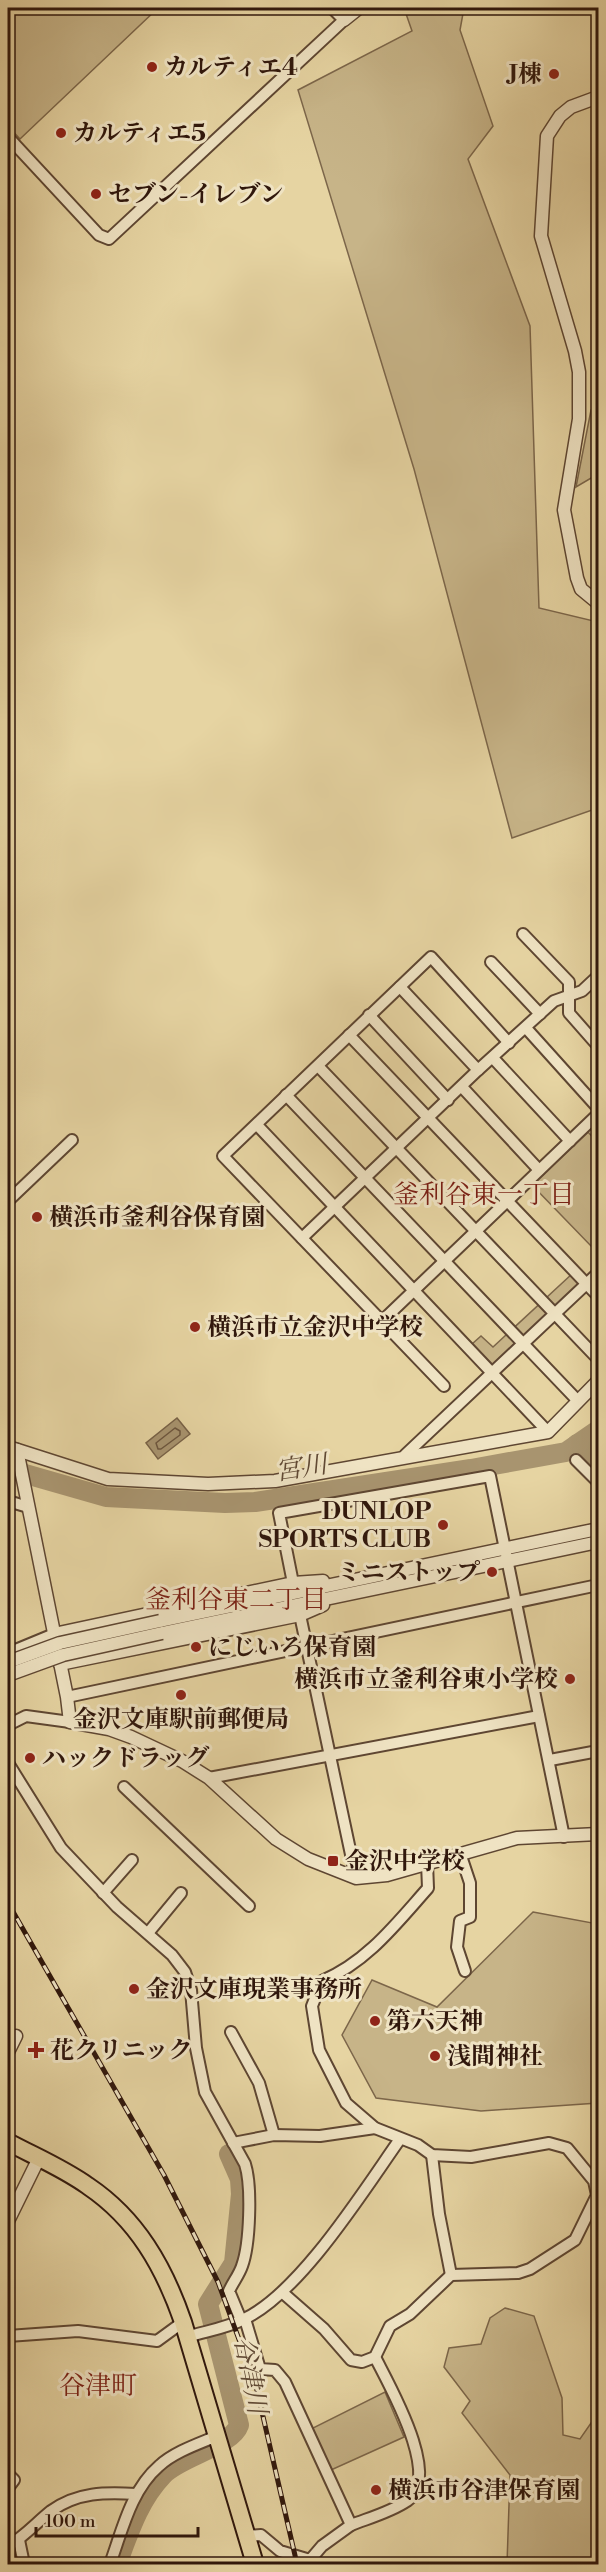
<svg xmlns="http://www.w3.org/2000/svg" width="606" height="2572" viewBox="0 0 606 2572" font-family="'Libre Bodoni','Noto Serif JP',serif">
<rect width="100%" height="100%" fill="#e6d4a2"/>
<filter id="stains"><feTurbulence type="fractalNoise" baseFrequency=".00333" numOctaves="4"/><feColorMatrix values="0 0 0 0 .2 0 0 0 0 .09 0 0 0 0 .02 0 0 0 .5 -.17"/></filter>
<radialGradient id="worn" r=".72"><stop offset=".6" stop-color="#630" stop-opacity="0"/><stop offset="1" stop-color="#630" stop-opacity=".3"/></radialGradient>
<g fill="#c7b488" stroke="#7c664a" stroke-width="1.5">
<path d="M8,8H158L20,139L8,126Z"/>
<path d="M404,8H464L460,30L493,126L468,159L530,326L539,608L598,622V808L512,838L414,469L298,90L412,31Z"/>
<path d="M598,406V474L576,487L591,410Z"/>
<path d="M588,1132L598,1143V1241L592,1247L532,1185Z"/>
<path d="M573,1273L583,1284L494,1367L472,1344L481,1336L493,1347Z"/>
<path d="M533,1912L598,1924V2103L481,2111L376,2098L342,2035L372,1980L437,2007Z"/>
<path d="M505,2308L534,2316L562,2398L563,2435L580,2439L598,2413V2564H507L510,2475L462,2413L470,2401L444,2367L449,2348L481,2344L490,2318Z"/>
<path d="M385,2392L404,2437L331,2470L311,2429Z"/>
</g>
<path fill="#a8946f" stroke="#786247" stroke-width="1.5" d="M177,1418L190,1434L158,1459L146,1443Z"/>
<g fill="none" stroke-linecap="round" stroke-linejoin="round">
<path stroke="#6c563e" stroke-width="1.5" d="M175,1428L180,1431V1435L161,1449H158L156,1443Z"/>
<g stroke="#a8946f" stroke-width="20">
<path d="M577,1444L598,1461"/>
<path d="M8,1469L106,1497L225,1503L255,1502L471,1469L566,1452L598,1430"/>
<path d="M117,2564C129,2532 139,2500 163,2475C179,2457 232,2446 239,2425L208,2304L234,2263L241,2194L240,2179L229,2154"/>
</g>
<defs>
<g id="minor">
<path d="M8,137L99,235L109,239L344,20L332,8"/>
<path d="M523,934L569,982V1013L598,1046"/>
<path d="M491,962L540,1014"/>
<path d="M400,987L478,1070"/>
<path d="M369,1015L448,1100"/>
<path d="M526,1028L598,1108"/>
<path d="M349,1035L598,1296"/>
<path d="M493,1058L570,1141"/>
<path d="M318,1066L598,1359"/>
<path d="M462,1087L539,1170"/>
<path d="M286,1095L578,1401"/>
<path d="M257,1125L548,1432"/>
<path d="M8,1201L72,1140"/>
<path d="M302,1238L478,1070L554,1001L582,991L598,976"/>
<path d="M382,1321L598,1114"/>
<path d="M444,1386L223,1156L431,957L509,1043"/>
<path d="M405,1455L598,1273"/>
<path d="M576,1460L598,1482"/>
<path d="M8,1501L28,1507"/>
<path d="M293,1583L279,1513L490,1476L564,1837"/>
<path d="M300,1615L356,1878"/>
<path d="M8,1653L54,1634"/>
<path d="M67,1697L598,1585"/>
<path d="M8,1725L26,1716L70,1722"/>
<path d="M550,1760L598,1751"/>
<path d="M8,1763L61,1848L117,1907L172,1955L185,1972L191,1990L196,2048L205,2092L245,2164C252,2186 250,2244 242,2266C239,2275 233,2282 229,2291L241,2320"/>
<path d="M209,1778L539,1716"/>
<path d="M124,1787L249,1906"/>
<path d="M460,1853L470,1883V1917L460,1921L457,1947L465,1971"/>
<path d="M103,1893L132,1860"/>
<path d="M148,1933L181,1893"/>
<path d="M231,2032L259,2083L274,2135"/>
<path d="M233,2143L274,2135L320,2136L375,2128"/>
<path d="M432,2155L439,2214L451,2275"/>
<path d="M283,2293L324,2329L351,2360L362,2362L375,2357L390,2326L410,2314L451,2275L518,2273L530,2269L575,2240L597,2195L594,2181L567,2148L549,2143L471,2157L432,2155L418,2145L375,2128L346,2103L319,2050L312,2006L322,1981C367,1962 396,1924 428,1888L427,1863"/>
<path d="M245,2319L260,2369L275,2370L285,2382L351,2525L322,2546L310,2560L280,2551L261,2535L247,2536"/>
<path d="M8,2336L78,2331L157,2341L183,2322"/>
<path d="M187,2337C206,2331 227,2328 244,2319C300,2293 364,2190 400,2139"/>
<path d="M8,2474L14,2480L8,2488"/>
<path d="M351,2525C369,2518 391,2512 407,2501C443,2478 389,2385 375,2357"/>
<path d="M19,2540L24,2564"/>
<path d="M8,2546C24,2537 36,2523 51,2511C77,2492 106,2492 136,2494"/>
<path d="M110,2564C122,2531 131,2490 159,2466C174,2452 198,2444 217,2436"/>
</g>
<g id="tertiary">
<path d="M344,20L359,8"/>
<path d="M598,97L571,107L560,116L547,136L541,236L575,351L579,372V419L564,510L577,578L581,589L598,603"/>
<path d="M8,1447L108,1479L208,1484L275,1481L548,1432L598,1381"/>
<path d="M17,1450L67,1697L70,1722L109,1729L131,1737L182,1761L209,1778L276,1839L308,1859L356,1878L387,1875L517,1838L598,1834"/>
<path d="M160,1621L598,1529"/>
<path d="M162,1633L598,1542"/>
<path d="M54,1634L293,1583L323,1581"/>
<path d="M60,1664L300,1615L323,1605"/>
<path d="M8,2052L16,2036"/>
<path d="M8,2221L39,2158"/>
<path d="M310,2560L311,2564"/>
</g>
<path id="trunk" d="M8,2142C34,2156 63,2168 88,2186C137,2219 164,2267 183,2322L255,2564"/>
</defs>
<use href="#minor" stroke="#5e4632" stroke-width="14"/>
<use href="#tertiary" stroke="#5e4632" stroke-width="15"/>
<use href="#trunk" stroke="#30170c" stroke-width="20"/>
<use href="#minor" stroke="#efe3c3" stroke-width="10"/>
<use href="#tertiary" stroke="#efe3c3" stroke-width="12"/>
<use href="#trunk" stroke="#e6d4a2" stroke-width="16"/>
<defs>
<path id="rail" d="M8,1903L164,2175L218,2282L256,2386L297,2564"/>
</defs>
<use href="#rail" stroke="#30170c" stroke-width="5"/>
<use href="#rail" stroke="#efe3c3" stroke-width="3" stroke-dasharray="9" stroke-linecap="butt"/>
<defs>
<g id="tertiary-bridge">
<path d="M8,1662L60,1643L160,1621"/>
<path d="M8,1675L63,1655L162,1633"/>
</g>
</defs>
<use href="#tertiary-bridge" stroke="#5e4632" stroke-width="15" stroke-linecap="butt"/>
<use href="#tertiary-bridge" stroke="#efe3c3" stroke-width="12"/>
</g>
<g fill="#8f2418" stroke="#efe3c3" stroke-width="2">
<circle cx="152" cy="67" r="6"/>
<circle cx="554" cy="74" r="6"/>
<circle cx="61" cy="133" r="6"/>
<circle cx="96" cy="194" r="6"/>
<circle cx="37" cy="1217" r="6"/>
<circle cx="195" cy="1327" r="6"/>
<circle cx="443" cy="1525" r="6"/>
<circle cx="492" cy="1572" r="6"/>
<circle cx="196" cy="1647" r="6"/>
<circle cx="570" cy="1679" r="6"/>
<circle cx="181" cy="1695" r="6"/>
<circle cx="30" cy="1758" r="6"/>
<rect x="327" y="1855" width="12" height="12" rx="3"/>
<circle cx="134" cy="1989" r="6"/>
<circle cx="375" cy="2021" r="6"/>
<path d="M33 2041h6v6h6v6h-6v6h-6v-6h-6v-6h6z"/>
<circle cx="435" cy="2056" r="6"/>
<circle cx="376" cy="2490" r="6"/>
</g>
<g text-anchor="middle" stroke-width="6" stroke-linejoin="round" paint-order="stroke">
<g font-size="24" font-weight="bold" fill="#30170c" stroke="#efe3c3" text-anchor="start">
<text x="164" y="75">カルティエ4</text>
<text x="542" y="82" text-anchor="end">J棟</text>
<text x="73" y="141">カルティエ5</text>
<text x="108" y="202">セブン-イレブン</text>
<text x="49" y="1225">横浜市釜利谷保育園</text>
<text x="207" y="1335">横浜市立金沢中学校</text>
<text x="431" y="1519" text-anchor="end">DUNLOP<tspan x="431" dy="28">SPORTS CLUB</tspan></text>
<text x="480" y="1580" text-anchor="end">ミニストップ</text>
<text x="208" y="1655">にじいろ保育園</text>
<text x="558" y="1687" text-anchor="end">横浜市立釜利谷東小学校</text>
<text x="181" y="1727" text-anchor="middle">金沢文庫駅前郵便局</text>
<text x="42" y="1766">ハックドラッグ</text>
<text x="345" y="1869">金沢中学校</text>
<text x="146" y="1997">金沢文庫現業事務所</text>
<text x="387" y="2029">第六天神</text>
<text x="50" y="2058">花クリニック</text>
<text x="447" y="2064">浅間神社</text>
<text x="388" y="2498">横浜市谷津保育園</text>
</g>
<g font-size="26" fill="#7a1f14" stroke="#efe3c3">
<text x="484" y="1203">釜利谷東一丁目</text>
<text x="236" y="1608">釜利谷東二丁目</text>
<text x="98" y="2394">谷津町</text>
</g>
<g font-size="26" font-style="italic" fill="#604934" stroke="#efe3c3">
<text transform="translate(301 1467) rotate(-9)" y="9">宮川</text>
<text transform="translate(251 2375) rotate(79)" y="9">谷津川</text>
</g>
</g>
<rect width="606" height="2572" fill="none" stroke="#e6d4a2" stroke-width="30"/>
<rect x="9" y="9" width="588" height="2554" fill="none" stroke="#30170c" stroke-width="3"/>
<rect x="15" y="15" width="576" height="2542" fill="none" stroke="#30170c" stroke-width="1.5"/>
<path d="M36 2527v9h162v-9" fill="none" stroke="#30170c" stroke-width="3"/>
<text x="45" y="2527" font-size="18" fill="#30170c" stroke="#efe3c3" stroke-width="4.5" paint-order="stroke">100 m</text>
<rect width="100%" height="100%" filter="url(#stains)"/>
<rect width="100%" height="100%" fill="url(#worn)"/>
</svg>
